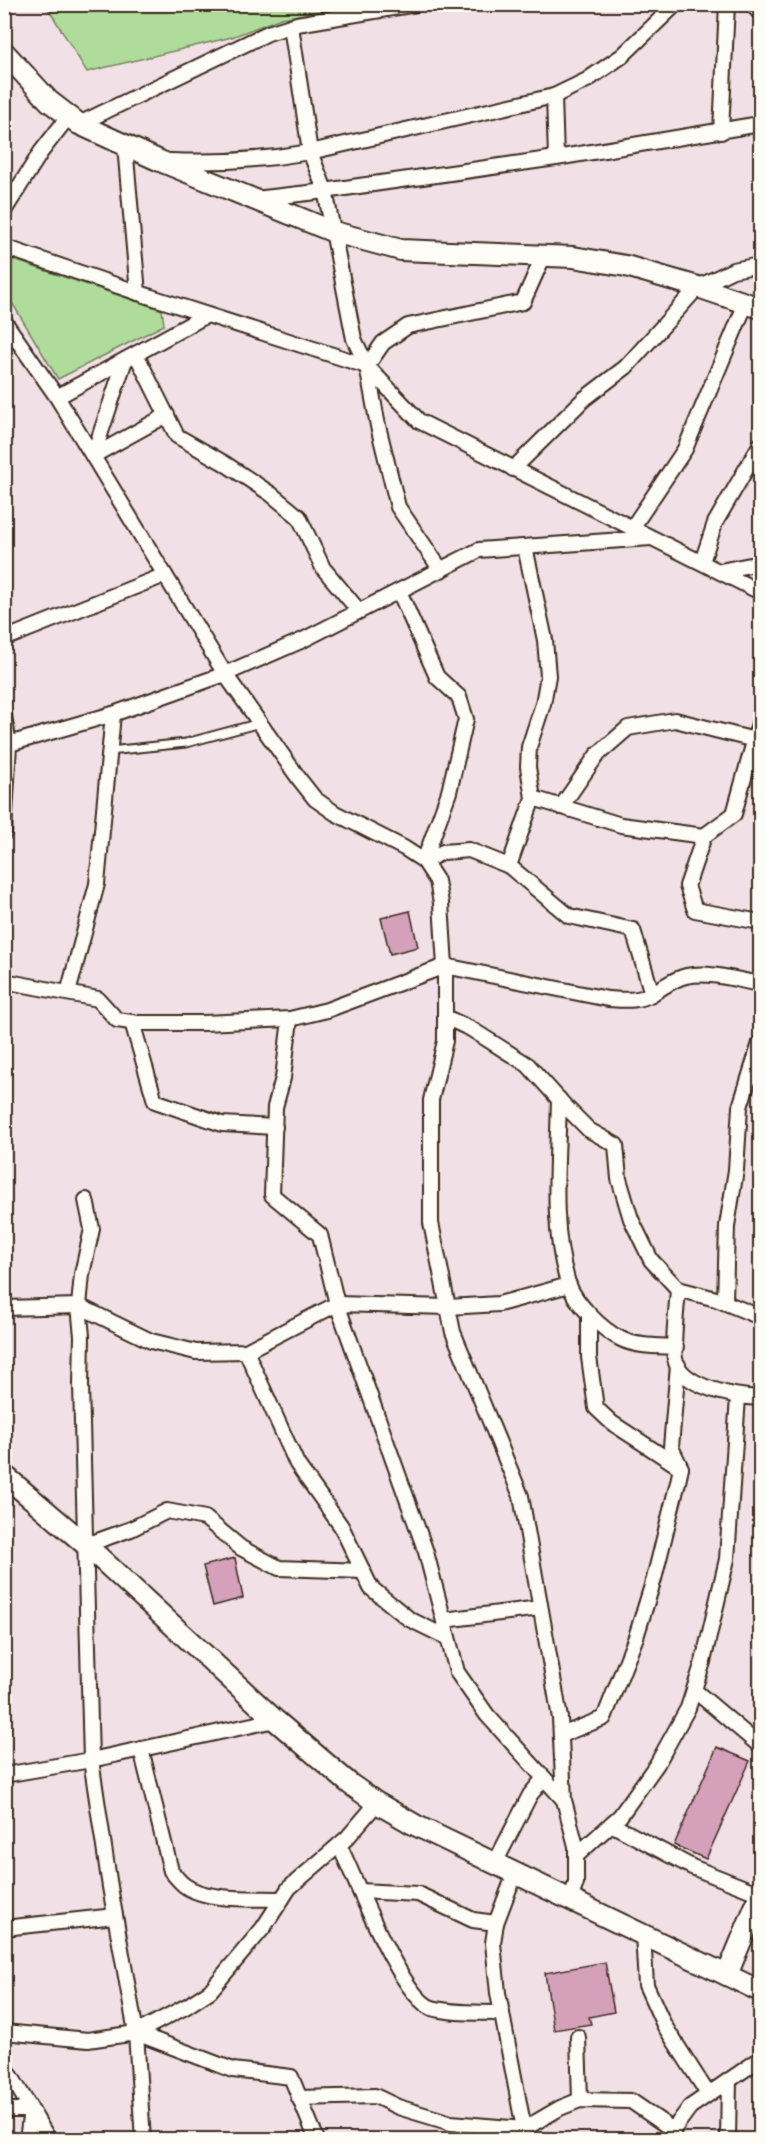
<svg xmlns="http://www.w3.org/2000/svg" width="765" height="2144" viewBox="0 0 765 2144" font-family="Mynerve,sans-serif">
<rect width="100%" height="100%" fill="#f1e0e5"/>
<filter id="ink" filterUnits="userSpaceOnUse"><feTurbulence type="fractalNoise" baseFrequency=".0167" numOctaves="2"/><feDisplacementMap in="SourceGraphic" scale="12" xChannelSelector="R" yChannelSelector="G"/><feConvolveMatrix kernelMatrix="1 2 1 2 8 2 1 2 1" color-interpolation-filters="sRGB"/></filter>
<g filter="url(#ink)">
<g fill="#afdc9b" stroke="#75835c" stroke-width="1.5">
<path d="M46,5H365L281,18L232,37L87,72Z"/>
<path d="M5,257L162,310L164,325L58,379L5,291Z"/>
</g>
<g fill="#d4a0ba" stroke="#3b2a1e" stroke-width="1.5">
<path d="M410,911L418,947L390,954L381,918Z"/>
<path d="M235,1558L243,1598L213,1606L203,1566Z"/>
<path d="M717,1747L750,1761L706,1859L674,1845Z"/>
<path d="M605,1962L614,2012L589,2017L591,2024L554,2030L545,1973Z"/>
</g>
<g fill="none" stroke-linecap="round" stroke-linejoin="round">
<defs>
<path id="lane" d="M109,751L186,743L260,723"/>
<g id="street">
<path d="M751,4L760,13"/>
<path d="M291,26L310,152L325,190L354,339L367,366"/>
<path d="M554,96L556,158"/>
<path d="M79,124L268,33L297,24L416,4"/>
<path d="M721,132L727,4"/>
<path d="M125,146L138,293"/>
<path d="M171,161C218,163 264,160 310,152L554,96L587,80L622,56L676,4"/>
<path d="M255,199L317,192L556,158L760,124"/>
<path d="M4,211L41,152L68,117"/>
<path d="M4,247L145,295L367,366L419,421L760,592"/>
<path d="M4,321L57,397L225,674L300,780L315,799L335,813L404,848L424,861L437,881L441,903L445,966V1041L431,1100V1223L453,1332L521,1496L560,1718L564,1800L576,1846V1883L570,1900"/>
<path d="M136,354L177,436L224,463L271,494L299,517L323,568L359,611"/>
<path d="M125,360L93,456L167,415"/>
<path d="M57,397L207,315"/>
<path d="M513,469L584,399L626,367L698,287L733,270L760,265"/>
<path d="M632,528L685,449L746,303"/>
<path d="M702,562L715,523L760,445"/>
<path d="M441,570L398,507L378,426L367,366L383,343L408,326L523,302L543,257"/>
<path d="M720,571L760,563"/>
<path d="M399,591L437,677L459,697L466,719L449,792L424,861"/>
<path d="M4,639L165,575"/>
<path d="M4,716L9,744L4,833"/>
<path d="M760,720L734,814L704,836L687,886L695,910L760,922"/>
<path d="M9,744L113,714L225,674L303,640L479,550L651,538"/>
<path d="M533,798L621,825L704,836"/>
<path d="M561,807L597,755L628,728L675,720L755,740"/>
<path d="M424,861L443,852L469,850L509,866L569,916L633,930L652,994"/>
<path d="M509,866L533,798L528,767L529,747L543,704L548,676L545,640L525,547"/>
<path d="M4,981L98,999L117,1020L138,1023H204L290,1019L327,1010L445,966L608,999C624,1000 639,1002 653,993C664,987 673,979 686,976C710,971 737,980 760,984"/>
<path d="M68,993L97,884L113,714"/>
<path d="M445,1017L471,1029L528,1065L564,1105L589,1130L616,1145L619,1179L631,1219L651,1260L678,1289L716,1299L760,1317"/>
<path d="M290,1019L283,1078L275,1107L272,1195L320,1235L337,1304L426,1552L457,1672L487,1715L564,1800"/>
<path d="M132,1022L155,1101L222,1124L275,1127"/>
<path d="M559,1099C558,1160 550,1224 568,1283C575,1303 602,1330 621,1339C637,1347 659,1346 676,1347"/>
<path d="M86,1200L92,1229L82,1274L79,1306L82,1336L81,1385L91,1760L110,1887L136,2033L143,2140"/>
<path d="M678,1289C677,1307 672,1342 675,1359C681,1388 737,1397 760,1398"/>
<path d="M725,1302L727,1226L736,1170L740,1107L760,1043"/>
<path d="M4,1308L79,1306L151,1341L196,1352L246,1351L337,1304L448,1307L499,1304L569,1285"/>
<path d="M589,1315V1357L596,1408L612,1423L681,1468"/>
<path d="M246,1351L297,1464L341,1526L371,1588L409,1619L448,1638"/>
<path d="M86,1545L131,1529L167,1511L205,1518L241,1548L279,1568L363,1571"/>
<path d="M444,1620L540,1608"/>
<path d="M694,1690L760,1746"/>
<path d="M561,1735L604,1718L636,1637L654,1579L678,1482L681,1468L671,1447L678,1365"/>
<path d="M141,1749L171,1871C175,1876 179,1881 184,1885C206,1902 255,1898 282,1899"/>
<path d="M4,1775L91,1760L275,1720"/>
<path d="M611,1824L692,1867L760,1894"/>
<path d="M339,1845C355,1877 401,1998 432,2008C454,2014 479,2012 502,2013"/>
<path d="M576,1856L620,1816L657,1764L688,1708L703,1662L727,1559L738,1397"/>
<path d="M495,1863L530,1795L544,1778"/>
<path d="M515,1873L496,1923L493,1943L498,1993L524,2129L521,2140"/>
<path d="M360,1891L418,1894L473,1920L496,1923"/>
<path d="M4,1928L115,1916"/>
<path d="M643,1934L646,1985L664,2025L708,2094"/>
<path d="M4,2032L88,2040L136,2033L187,2006L210,1991L263,1928L289,1888L347,1838L377,1803"/>
<path d="M136,2033L233,2070L291,2077L317,2140"/>
<path d="M578,2037L580,2100"/>
<path d="M4,2064L49,2140"/>
<path d="M299,2098L375,2096L398,2107L451,2123L524,2129L560,2108L580,2100L631,2101L673,2130"/>
<path d="M4,2110H31L27,2140"/>
<path d="M673,2140V2130L690,2107L760,2059"/>
<path d="M728,2140L729,2080"/>
</g>
<g id="secondary">
<path d="M4,52L49,101L79,124L160,161L334,232L401,250L573,257L626,266L698,287L760,308"/>
<path d="M4,1475L86,1545L275,1720L350,1784L377,1803L415,1825L760,1991"/>
<path d="M727,1975L760,1895"/>
</g>
</defs>
<use href="#lane" stroke="#3b2a1e" stroke-width="11"/>
<use href="#street" stroke="#3b2a1e" stroke-width="18"/>
<use href="#secondary" stroke="#3b2a1e" stroke-width="24"/>
<use href="#lane" stroke="#fdfcf7" stroke-width="7"/>
<use href="#street" stroke="#fdfcf7" stroke-width="14"/>
<use href="#secondary" stroke="#fdfcf7" stroke-width="20"/>
</g>
</g>
<rect width="765" height="2144" fill="none" stroke="#fdfcf7" stroke-width="24"/>
<rect x="12" y="12" width="741" height="2120" fill="none" stroke="#3b2a1e" stroke-width="2" filter="url(#ink)"/>
</svg>
